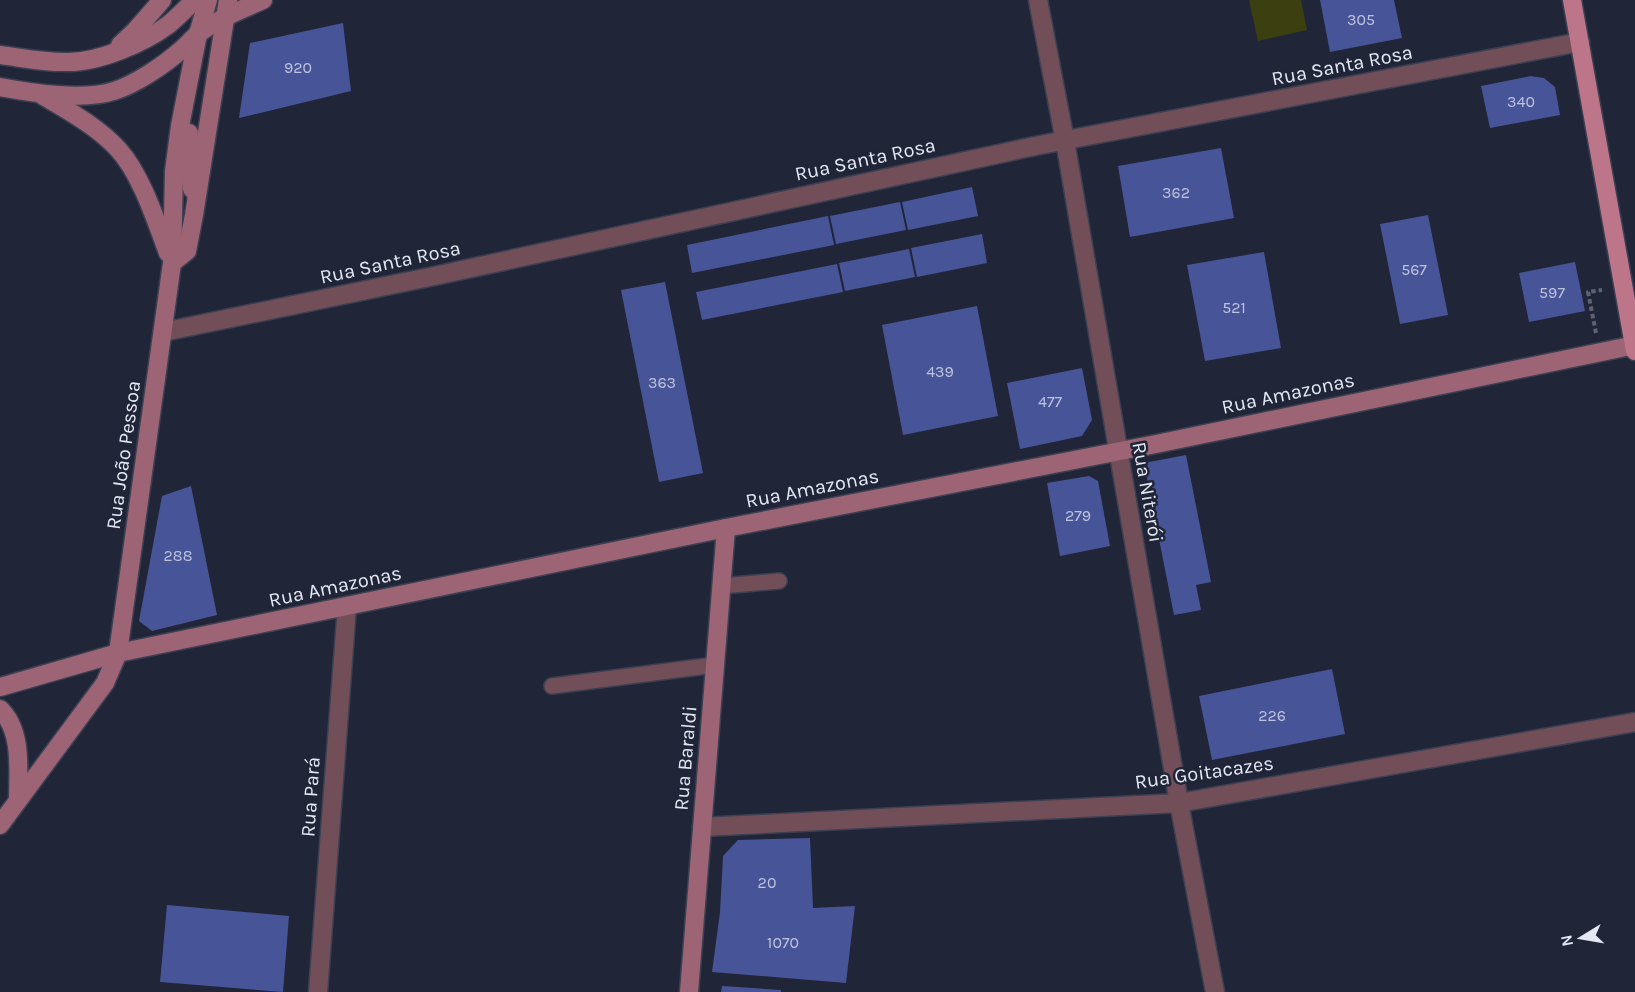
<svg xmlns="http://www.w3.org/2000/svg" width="1635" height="992" viewBox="0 0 1635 992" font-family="Karla,sans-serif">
<rect width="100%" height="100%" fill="#212538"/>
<path fill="#3c4010" d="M1249,0H1301L1307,30L1258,41Z"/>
<g fill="#485498">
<path d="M1320,0H1394L1402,38L1330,52Z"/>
<path d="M343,23L351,91L239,118L250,43Z"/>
<path d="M1531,76L1544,78L1555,87L1560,115L1490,128L1481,86Z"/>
<path d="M1221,148L1234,218L1130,237L1118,166Z"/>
<path d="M972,187L978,216L908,230L902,202Z"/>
<path d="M900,202L906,230L836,244L830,216Z"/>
<path d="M1428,215L1448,315L1400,324L1380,224Z"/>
<path d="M828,216L834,245L692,273L687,245Z"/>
<path d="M982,234L987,263L917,277L911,248Z"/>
<path d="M909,249L915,277L845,291L839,263Z"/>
<path d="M1264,252L1281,348L1205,361L1187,265Z"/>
<path d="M1575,262L1585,311L1529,322L1519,273Z"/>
<path d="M837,264L843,292L702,320L696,292Z"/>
<path d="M665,282L703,473L659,482L621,290Z"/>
<path d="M977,306L998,416L903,435L882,325Z"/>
<path d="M1082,368L1092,420L1082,436L1020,449L1007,383Z"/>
<path d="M1186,455L1211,582L1196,585L1201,610L1174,615L1144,463Z"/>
<path d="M1089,476L1098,481L1110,546L1060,556L1047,483Z"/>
<path d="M191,486L217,615L152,631L139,621L162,496Z"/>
<path d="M1332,669L1345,734L1212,760L1199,696Z"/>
<path d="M810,838L813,908L855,906L846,983L712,972L720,912L723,856L738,840Z"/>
<path d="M167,905L289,916L283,992L160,982Z"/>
<path d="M722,986L781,990V992H721Z"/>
</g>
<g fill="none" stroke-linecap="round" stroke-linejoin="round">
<defs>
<g id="lane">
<path d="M722,586L779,581"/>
<path d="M552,686L707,666L715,668"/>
</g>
<g id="street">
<path d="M1038,0L1065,141L1179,803L1215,992"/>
<path d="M163,332L439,275L1035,146L1580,42"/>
<path d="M702,827L1179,803L1635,722"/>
<path d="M318,992L347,606"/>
</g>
<g id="secondary">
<path d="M120,45L135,31L162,0"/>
<path d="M0,55C23,58 46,63 69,62C99,62 144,43 168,25C177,18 186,8 195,0"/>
<path d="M0,87C33,93 82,101 114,91C136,84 164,65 181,50C187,45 192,39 198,34C217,19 241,10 263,0"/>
<path d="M42,95C68,111 97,126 118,149C141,174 156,221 168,253"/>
<path d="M189,133L188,156L192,189"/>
<path d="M172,263L187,251L194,215L228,0"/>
<path d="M0,687L118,653L726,528L1156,444L1635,345"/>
<path d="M0,709C23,731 18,770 18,800"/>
<path d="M0,825L105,683L118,653L172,263L174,171L180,126L198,34L208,0"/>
<path d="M689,992L726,528"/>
</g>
<path id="primary" d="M1572,0L1635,351"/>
</defs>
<use href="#lane" stroke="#3c4052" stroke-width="18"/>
<use href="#street" stroke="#3c4052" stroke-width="21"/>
<use href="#secondary" stroke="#3c4052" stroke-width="21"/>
<use href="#primary" stroke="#3c4052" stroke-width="21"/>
<path stroke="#5e6273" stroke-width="4" stroke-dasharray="4.5 3" stroke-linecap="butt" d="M1596,333L1588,292L1602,290"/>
<use href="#lane" stroke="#724f58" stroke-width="15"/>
<use href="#street" stroke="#724f58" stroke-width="18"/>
<use href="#secondary" stroke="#9c6474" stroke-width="18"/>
<use href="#primary" stroke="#bd7589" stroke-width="18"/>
</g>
<g text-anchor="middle" stroke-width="5" stroke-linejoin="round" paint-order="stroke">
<g font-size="16" fill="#bdc3de">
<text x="1361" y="25">305</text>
<text x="298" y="73">920</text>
<text x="1521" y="107">340</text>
<text x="1176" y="198">362</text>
<text x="1414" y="275">567</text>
<text x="1552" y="298">597</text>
<text x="1234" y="313">521</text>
<text x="940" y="377">439</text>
<text x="662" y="388">363</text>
<text x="1050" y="407">477</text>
<text x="1078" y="521">279</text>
<text x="178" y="561">288</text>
<text x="1272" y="721">226</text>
<text x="767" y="888">20</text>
<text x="783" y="948">1070</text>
</g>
<g font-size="20" fill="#e4e8f5" stroke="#212538">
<text transform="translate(1342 65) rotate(-11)" y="7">Rua Santa Rosa</text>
<text transform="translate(865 159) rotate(-12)" y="7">Rua Santa Rosa</text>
<text transform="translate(390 262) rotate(-12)" y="7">Rua Santa Rosa</text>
<text transform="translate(1288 393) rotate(-12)" y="7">Rua Amazonas</text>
<text transform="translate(123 455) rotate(-82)" y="7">Rua João Pessoa</text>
<text transform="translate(812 488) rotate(-11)" y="7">Rua Amazonas</text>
<text transform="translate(1148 492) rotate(80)" y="7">Rua Niterói</text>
<text transform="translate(335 586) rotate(-12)" y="7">Rua Amazonas</text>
<text transform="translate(685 758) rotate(-85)" y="7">Rua Baraldi</text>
<text transform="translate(1204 772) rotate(-8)" y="7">Rua Goitacazes</text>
<text transform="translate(310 797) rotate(-86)" y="7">Rua Pará</text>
</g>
</g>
<g transform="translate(1581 938) rotate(259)" stroke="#212538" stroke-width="4.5" paint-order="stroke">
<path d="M0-4.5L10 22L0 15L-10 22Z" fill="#e4e8f5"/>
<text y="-9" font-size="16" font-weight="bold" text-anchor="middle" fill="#e4e8f5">N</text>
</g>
</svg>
